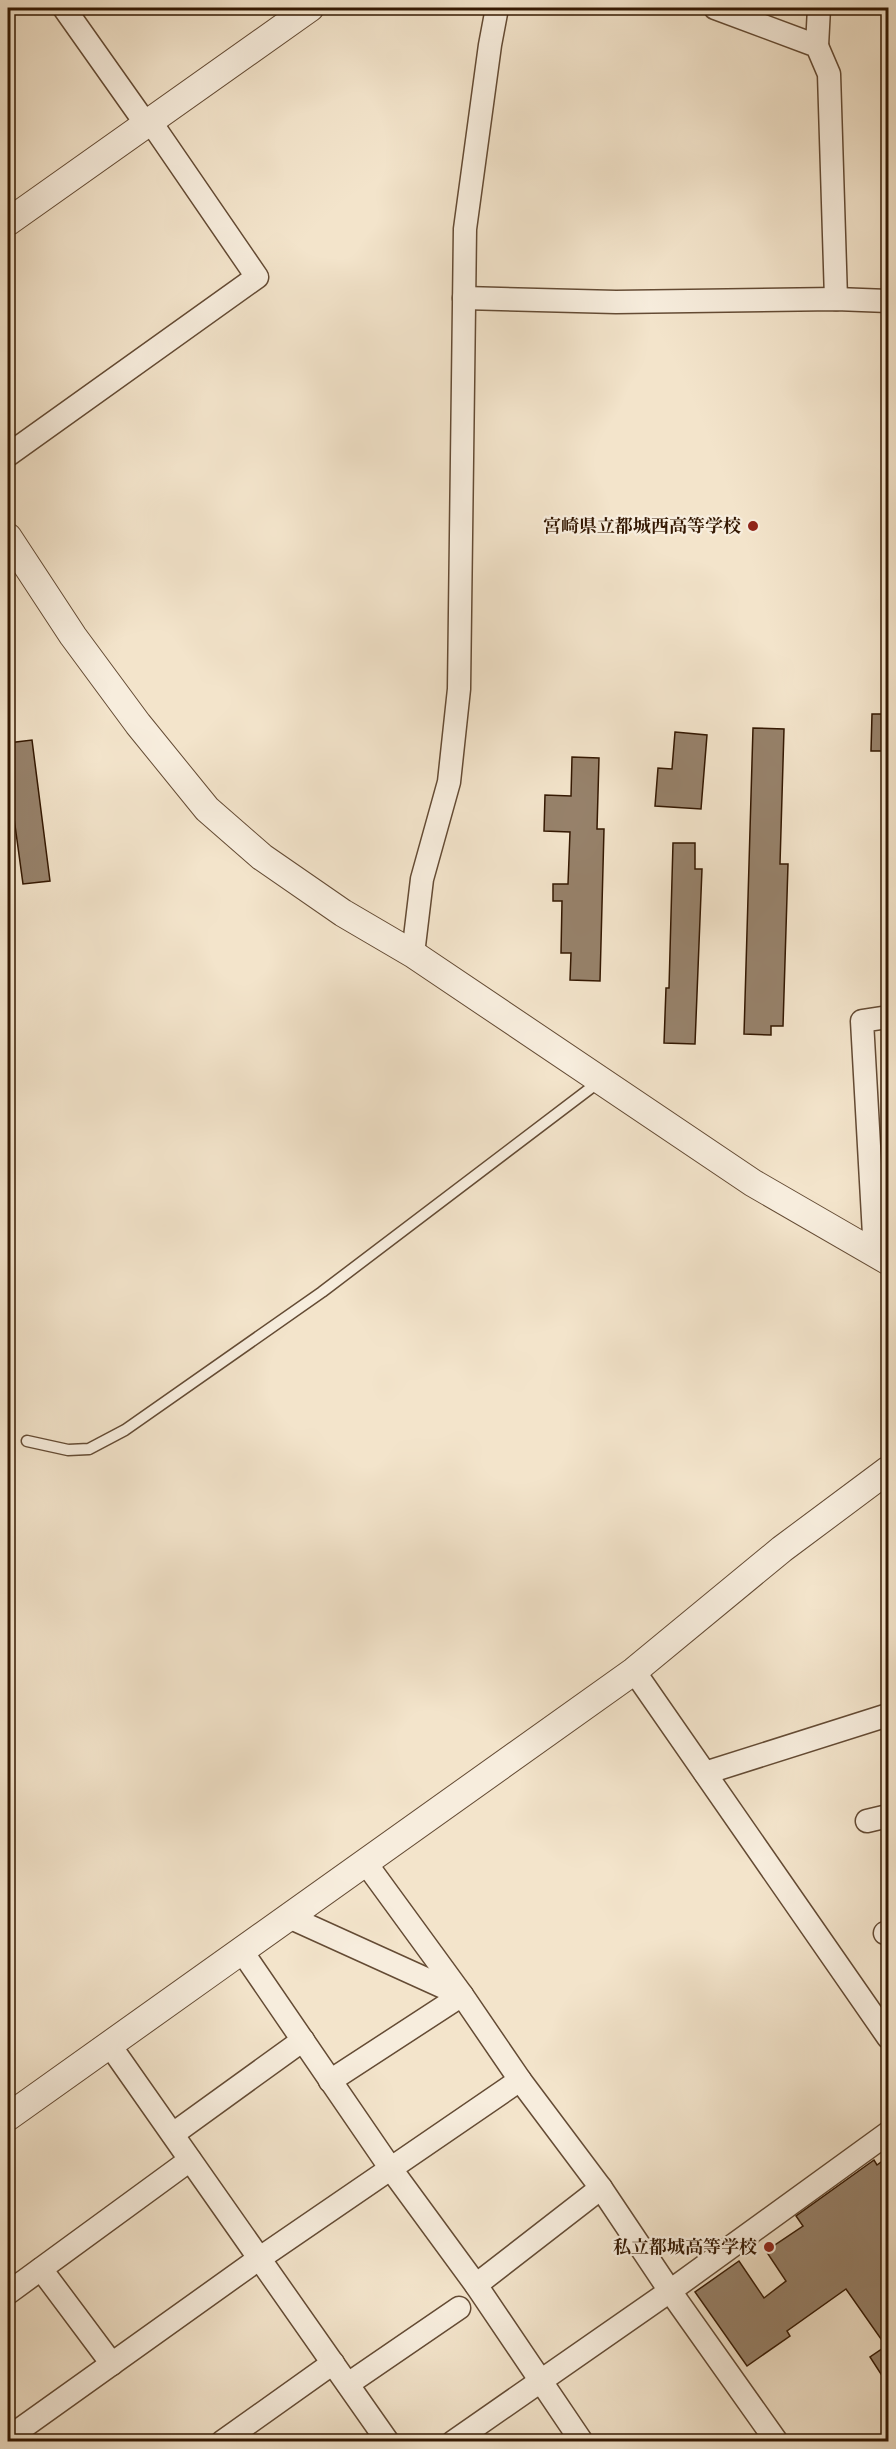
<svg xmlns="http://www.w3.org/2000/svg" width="896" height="2449" viewBox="0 0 896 2449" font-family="'IM FELL Great Primer','Noto Serif JP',serif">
<rect width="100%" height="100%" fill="#f3e4cb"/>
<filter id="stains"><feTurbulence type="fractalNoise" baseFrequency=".00333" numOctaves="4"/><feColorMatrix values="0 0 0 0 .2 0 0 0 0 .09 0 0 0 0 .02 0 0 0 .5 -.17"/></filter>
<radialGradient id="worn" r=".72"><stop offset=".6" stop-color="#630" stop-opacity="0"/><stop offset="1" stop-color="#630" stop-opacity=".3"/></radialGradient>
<g fill="#97826b" stroke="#341802" stroke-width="1.5">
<path d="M872,714H888V751H871Z"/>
<path d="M753,728L784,729L780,864H788L783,1026H771V1035L744,1034Z"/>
<path d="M675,732L707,735L701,809L655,806L658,768L672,769Z"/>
<path d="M32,740L50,881L23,884L8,774V743Z"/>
<path d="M572,757L599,758L597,829H604L600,981L570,980L571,953H561L562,901H553V884H568L570,832L544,831L545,795L571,796Z"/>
<path d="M673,843H695V869H702L695,1044L664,1043L666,988H669Z"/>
<path d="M888,2157V2385L870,2357L886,2346L846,2289L787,2331L790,2336L747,2366L695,2292L739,2261L764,2298L786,2281L766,2251L803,2226L796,2216L874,2160L877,2165Z"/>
</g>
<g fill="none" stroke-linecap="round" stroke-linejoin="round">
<defs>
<path id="service" d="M27,1441L68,1450L89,1449L125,1430L322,1292L600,1081"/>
<g id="minor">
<path d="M64,8L146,124"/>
<path d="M715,8L817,46L829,74L836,299"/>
<path d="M817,46L819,8"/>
<path d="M464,298L616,302L836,299L888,301"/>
<path d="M8,455L257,277L150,121"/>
<path d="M413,954L422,879L449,782L459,689L465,229L490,45L497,8"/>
<path d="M875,1253L862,1021L888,1017"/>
<path d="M634,1671L888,2037"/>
<path d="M705,1773L888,1715"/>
<path d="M867,1821L888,1816"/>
<path d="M365,1862L462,1995L520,2080L601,2188L670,2291L777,2442"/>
<path d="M289,1917L461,1995"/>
<path d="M885,1933L888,1932"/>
<path d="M241,1950L391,2169L476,2285L582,2442"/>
<path d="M109,2044L388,2442"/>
<path d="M330,2081L462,1995"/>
<path d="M173,2134L303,2040"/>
<path d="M41,2269L112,2364"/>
<path d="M476,2285L601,2188"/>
<path d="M8,2293L190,2160"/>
<path d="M348,2384L459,2308"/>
<path d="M8,2438L260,2258L520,2080"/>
<path d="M222,2442L333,2363"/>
<path d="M453,2442L670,2291L888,2133"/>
</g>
<g id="tertiary">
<path d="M8,222L310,8"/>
<path d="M8,537L73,636L138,724L207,809L262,857L343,913L413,954L753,1183L888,1261"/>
<path d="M8,2117L634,1671L782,1549L888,1470"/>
</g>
</defs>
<use href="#service" stroke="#644b34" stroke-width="13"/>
<use href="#minor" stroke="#644b34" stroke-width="25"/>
<use href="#tertiary" stroke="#644b34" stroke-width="29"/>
<use href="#service" stroke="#f7eddd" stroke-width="10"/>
<use href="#minor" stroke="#f7eddd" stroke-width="22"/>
<use href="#tertiary" stroke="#f7eddd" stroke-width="27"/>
</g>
<g fill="#8f2418" stroke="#f7eddd" stroke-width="2">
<circle cx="753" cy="526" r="6"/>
<circle cx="769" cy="2247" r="6"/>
</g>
<g text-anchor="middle" stroke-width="4.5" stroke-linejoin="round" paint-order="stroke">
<g font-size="18" font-weight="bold" fill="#341802" stroke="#f7eddd" text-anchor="end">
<text x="741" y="532">宮崎県立都城西高等学校</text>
<text x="757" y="2253">私立都城高等学校</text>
</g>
</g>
<rect width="896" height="2449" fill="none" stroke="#f3e4cb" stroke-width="30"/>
<rect x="9" y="9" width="878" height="2431" fill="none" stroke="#341802" stroke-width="3"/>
<rect x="15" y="15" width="866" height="2419" fill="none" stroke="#341802" stroke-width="1.5"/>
<rect width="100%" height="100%" filter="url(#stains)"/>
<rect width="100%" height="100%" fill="url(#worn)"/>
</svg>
